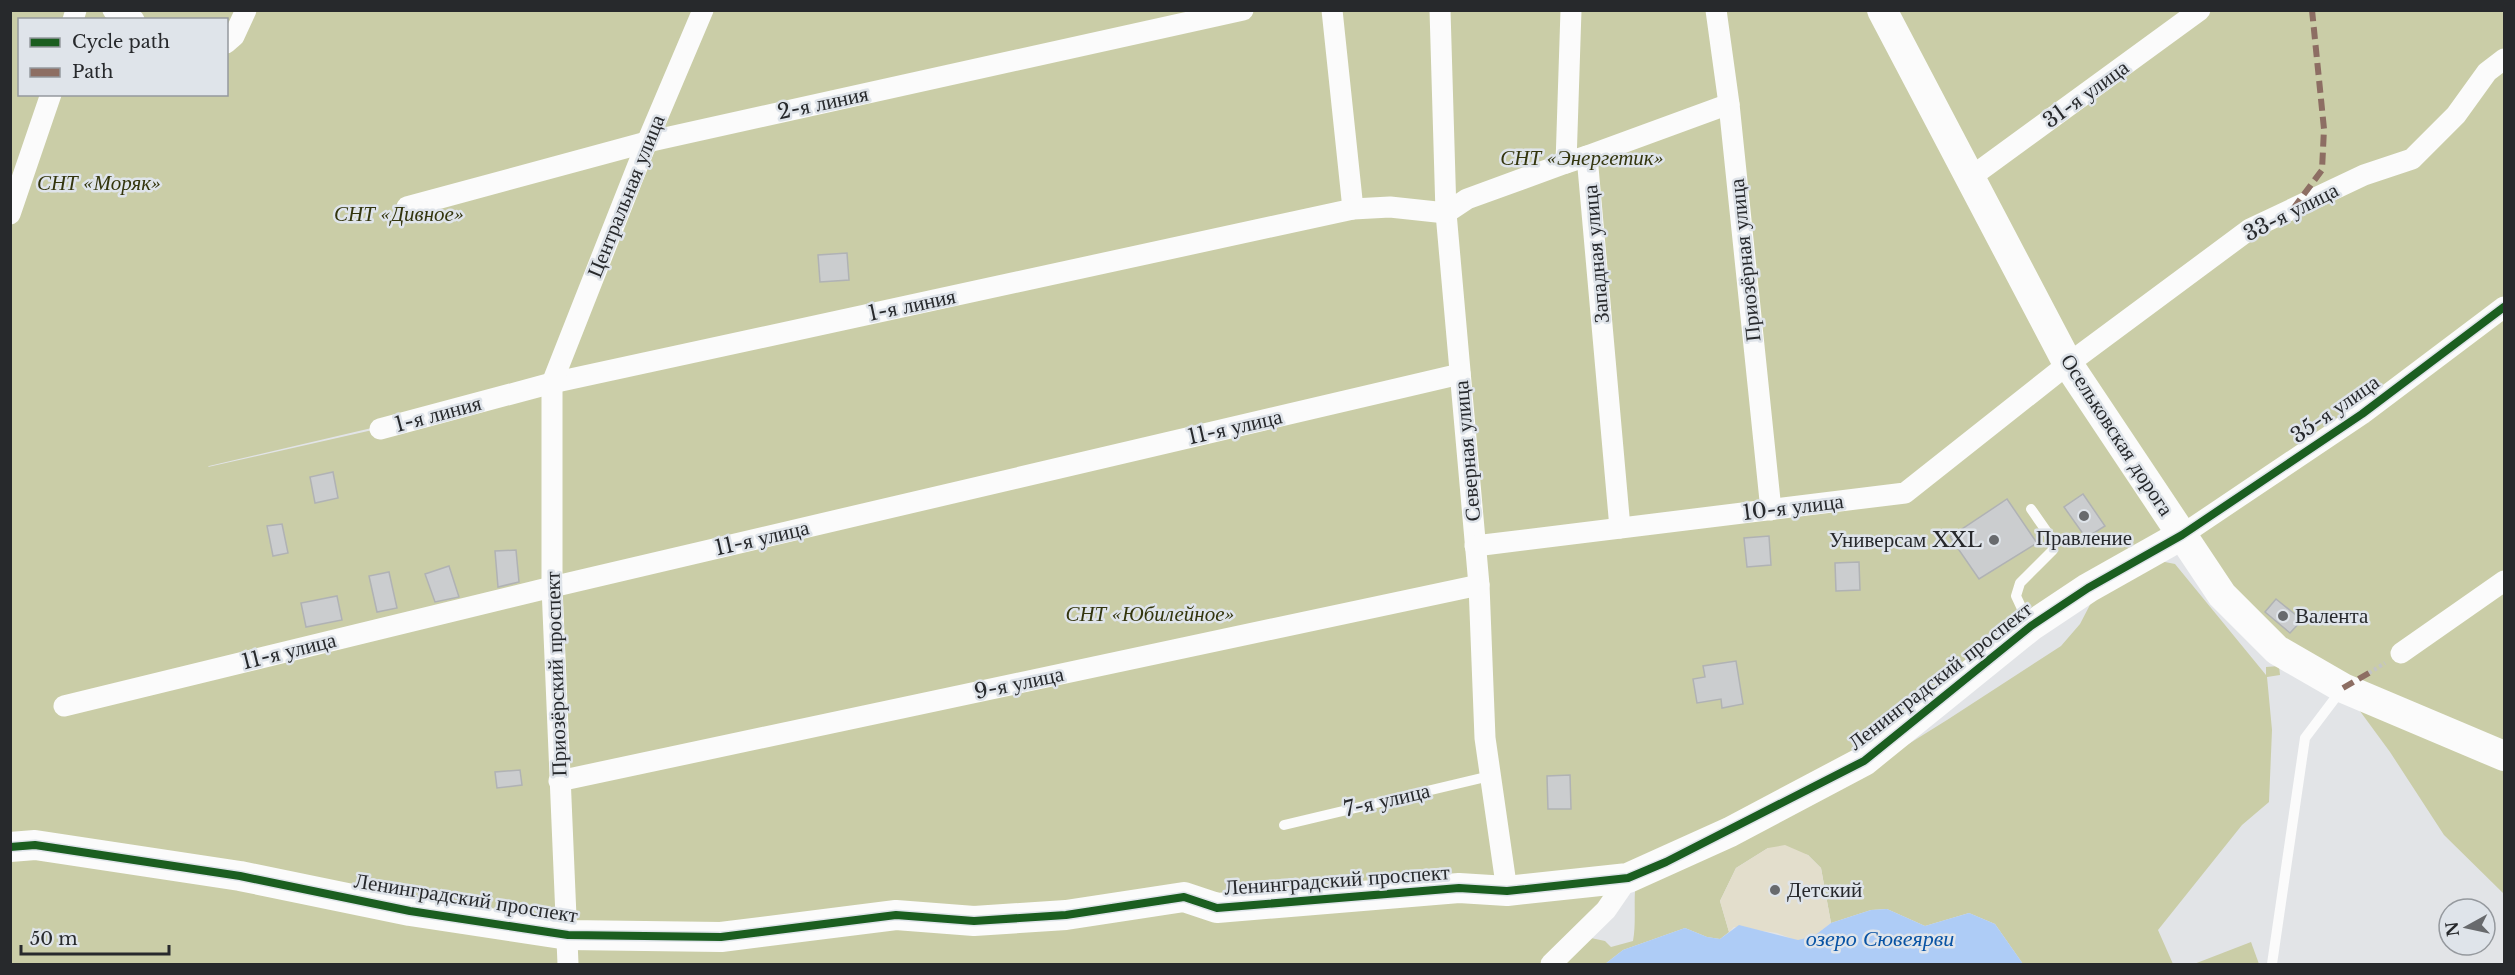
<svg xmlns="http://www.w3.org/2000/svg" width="2515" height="975" viewBox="0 0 2515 975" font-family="'Libre Baskerville',serif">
<rect width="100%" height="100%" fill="#e2e4e7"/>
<g fill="#cacda7" fill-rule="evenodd">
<path d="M10,11H2504V894L2444,835L2390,752L2343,688L2277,650L2182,535L1730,832L1628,878L1591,938L1605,941L1611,947L1633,941C1636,924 1634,908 1635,890L1870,768L1947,720L2061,646L2080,624L2093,599L2155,560L2175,564L2266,675V667L2279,666L2280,675L2267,677L2272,730L2269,802L2242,825L2158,930L2173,964H2023L1995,924L1969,913L1925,926L1887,909L1871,910L1831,923L1821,868L1808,855L1768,848L1736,868L1720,901L1729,932L1720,939L1707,937L1685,928L1623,950L1605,964H11ZM20,20H226V94H20ZM1346,201L1353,209L208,467L209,466Z"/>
<path d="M2251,942L2259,964H2194Z"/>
</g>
<path fill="#e3decc" d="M1785,845L1808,855L1821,868L1831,923L1814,936L1798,941L1777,933L1734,927L1729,932L1720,901L1736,868L1768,848Z"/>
<path fill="#aeccf6" d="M1887,909L1925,926L1969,913L1995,924L2023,964H1605L1623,950L1685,928L1707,937L1720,939L1739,925L1798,940L1814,936L1831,923L1871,910Z"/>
<g fill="#cbcdcf" stroke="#b0b2b4" stroke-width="1.5">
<path d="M847,253L849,280L820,282L818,255Z"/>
<path d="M333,472L338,498L315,503L310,477Z"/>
<path d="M2083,494L2105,526L2086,538L2064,507Z"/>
<path d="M2007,499L2037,543L1979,579L1950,537Z"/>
<path d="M282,524L288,553L273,556L267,526Z"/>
<path d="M1769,536L1771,565L1747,567L1744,538Z"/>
<path d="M516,550L519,582L498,587L495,551Z"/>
<path d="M1859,562L1860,590L1836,591L1835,563Z"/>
<path d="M449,566L459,597L435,602L425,574Z"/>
<path d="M389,572L397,608L377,612L369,576Z"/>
<path d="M337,596L342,620L306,627L301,603Z"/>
<path d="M2276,599L2302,620L2290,633L2265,612Z"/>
<path d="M1736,661L1743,704L1722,708L1721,699L1697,703L1693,679L1705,677L1703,666Z"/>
<path d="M520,770L522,785L497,788L495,772Z"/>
<path d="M1570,775L1571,809H1548L1547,776Z"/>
</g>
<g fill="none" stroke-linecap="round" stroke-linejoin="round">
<path stroke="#c3c4c6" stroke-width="4" stroke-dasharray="3 3" stroke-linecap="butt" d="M2369,673L2385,663"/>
<g stroke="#fbfbfb" stroke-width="10">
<path d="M2029,624L2016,596L2020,583L2053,550L2052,539L2031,509"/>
<path d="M1284,825L1490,776"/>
<path d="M2272,964L2305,738L2342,689"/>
</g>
<g stroke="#fbfbfb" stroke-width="21">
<path d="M113,10L134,20"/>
<path d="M1332,10L1353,209"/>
<path d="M1440,10L1446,213L1479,585L1485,738L1507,891"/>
<path d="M1571,10L1566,163L1587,156L1620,528"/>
<path d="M1716,10L1729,104L1771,510"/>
<path d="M73,20L76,10"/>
<path d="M226,43L234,36L246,10"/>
<path d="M1587,156L1729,104"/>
<path d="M1971,177L2200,10"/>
<path d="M407,207L647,142L1243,10"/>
<path d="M10,214L51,94"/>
<path d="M380,429L552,383L1353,209L1390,207L1446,213L1467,199L1566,163"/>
<path d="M2182,535L2362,414L2504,307"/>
<path d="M1475,546L1905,493L2068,364L2250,229L2364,175L2412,159L2456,115L2487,72L2504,59"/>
<path d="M2401,653L2504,581"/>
<path d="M64,706L552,587L1460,374"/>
<path d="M559,781L1479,585"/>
<path d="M568,964L552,587V383L647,142L703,10"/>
<path d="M1551,964L1606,910L1628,878"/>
</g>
<g stroke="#fbfbfb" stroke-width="30">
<path d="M1882,10L2068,364L2222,595L2277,650L2343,688L2504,756"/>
<path d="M10,847L35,845L240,876L410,911L568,935L721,937L896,915L974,921L1066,915L1184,897L1217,908L1459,888L1507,891L1628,878L1730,832L1864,761L2031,626L2088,588L2182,535"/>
</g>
<g stroke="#8d6e63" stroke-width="6" stroke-dasharray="12 6" stroke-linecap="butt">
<path d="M2293,209L2322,170L2324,129L2312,10"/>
<path d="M2343,688L2369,673"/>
</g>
<defs>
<path id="cycleway" d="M10,847L35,845L240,876L410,911L568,935L721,937L896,915L974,921L1066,915L1184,897L1217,908L1459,888L1507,891L1628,878L1666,862L1864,761L2031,626L2088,588L2182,535L2362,414L2504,307"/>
</defs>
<use href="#cycleway" stroke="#dfe4ea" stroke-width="11"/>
<use href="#cycleway" stroke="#1b5e20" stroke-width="8"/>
</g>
<g fill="#686a6d" stroke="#dfe4ea" stroke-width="2">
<circle cx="2084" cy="516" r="6"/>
<circle cx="1994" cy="540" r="6"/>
<circle cx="2283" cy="616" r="6"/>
<circle cx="1775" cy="890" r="6"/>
</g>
<g text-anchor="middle" stroke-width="5" stroke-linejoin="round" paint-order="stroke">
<g font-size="21" fill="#27292c" stroke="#dfe4ea">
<text transform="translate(2086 94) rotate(-36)" y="7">31-я улица</text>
<text transform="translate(823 103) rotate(-12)" y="7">2-я линия</text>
<text transform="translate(626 196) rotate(-68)" y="7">Центральная улица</text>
<text transform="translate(2291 212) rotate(-27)" y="7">33-я улица</text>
<text transform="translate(1596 254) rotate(-95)" y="7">Западная улица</text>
<text transform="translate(1745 260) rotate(-96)" y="7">Приозёрная улица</text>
<text transform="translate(912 305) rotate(-12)" y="7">1-я линия</text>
<text transform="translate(2335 409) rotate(-35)" y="7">35-я улица</text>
<text transform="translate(438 414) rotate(-15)" y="7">1-я линия</text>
<text transform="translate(1235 427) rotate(-13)" y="7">11-я улица</text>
<text transform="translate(2117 435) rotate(57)" y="7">Осельковская дорога</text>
<text transform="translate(1467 451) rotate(-95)" y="7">Северная улица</text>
<text transform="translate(1793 507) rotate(-7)" y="7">10-я улица</text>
<text transform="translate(762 538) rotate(-13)" y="7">11-я улица</text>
<text transform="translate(289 651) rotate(-14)" y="7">11-я улица</text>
<text transform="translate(556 674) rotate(-92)" y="7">Приозёрский проспект</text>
<text transform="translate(1940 676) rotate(-38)" y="7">Ленинградский проспект</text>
<text transform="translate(1019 683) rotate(-12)" y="7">9-я улица</text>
<text transform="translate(1387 800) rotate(-13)" y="7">7-я улица</text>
<text transform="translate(1337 880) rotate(-4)" y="7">Ленинградский проспект</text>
<text transform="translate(466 898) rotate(9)" y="7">Ленинградский проспект</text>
</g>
<g font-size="21" font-style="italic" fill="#33350d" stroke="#dfe4ea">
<text x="1582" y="165">СНТ «Энергетик»</text>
<text x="99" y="190">СНТ «Моряк»</text>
<text x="399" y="221">СНТ «Дивное»</text>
<text x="1150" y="621">СНТ «Юбилейное»</text>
</g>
<g font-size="21" fill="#27292c" stroke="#dfe4ea" text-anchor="start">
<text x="2084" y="545" text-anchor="middle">Правление</text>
<text x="1982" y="547" text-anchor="end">Универсам XXL</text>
<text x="2295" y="623">Валента</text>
<text x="1787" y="897">Детский</text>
</g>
<g font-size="22" font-style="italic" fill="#0853a4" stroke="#dfe4ea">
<text x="1880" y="946">озеро Сювеярви</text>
</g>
</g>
<rect width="2515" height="975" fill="none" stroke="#27292c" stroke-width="24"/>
<rect x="18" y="18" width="210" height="78" fill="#dfe4ea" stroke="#95999e" stroke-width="1.5"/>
<rect x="30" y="38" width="30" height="9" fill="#1b5e20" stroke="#95999e" stroke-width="1.5"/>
<text x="72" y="48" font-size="18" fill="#27292c">Cycle path</text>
<rect x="30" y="68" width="30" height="9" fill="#8d6e63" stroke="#95999e" stroke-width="1.5"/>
<text x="72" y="78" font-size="18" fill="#27292c">Path</text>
<g transform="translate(2467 927) rotate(262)"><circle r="28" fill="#dfe4ea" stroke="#95999e" stroke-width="1.5"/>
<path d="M0-4.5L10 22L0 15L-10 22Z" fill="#686a6d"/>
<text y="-9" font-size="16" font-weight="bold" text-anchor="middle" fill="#27292c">N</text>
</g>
<path d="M21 945v9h148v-9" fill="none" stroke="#27292c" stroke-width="3"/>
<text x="30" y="945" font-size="18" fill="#27292c" stroke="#dfe4ea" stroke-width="4.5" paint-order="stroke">50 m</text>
</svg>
